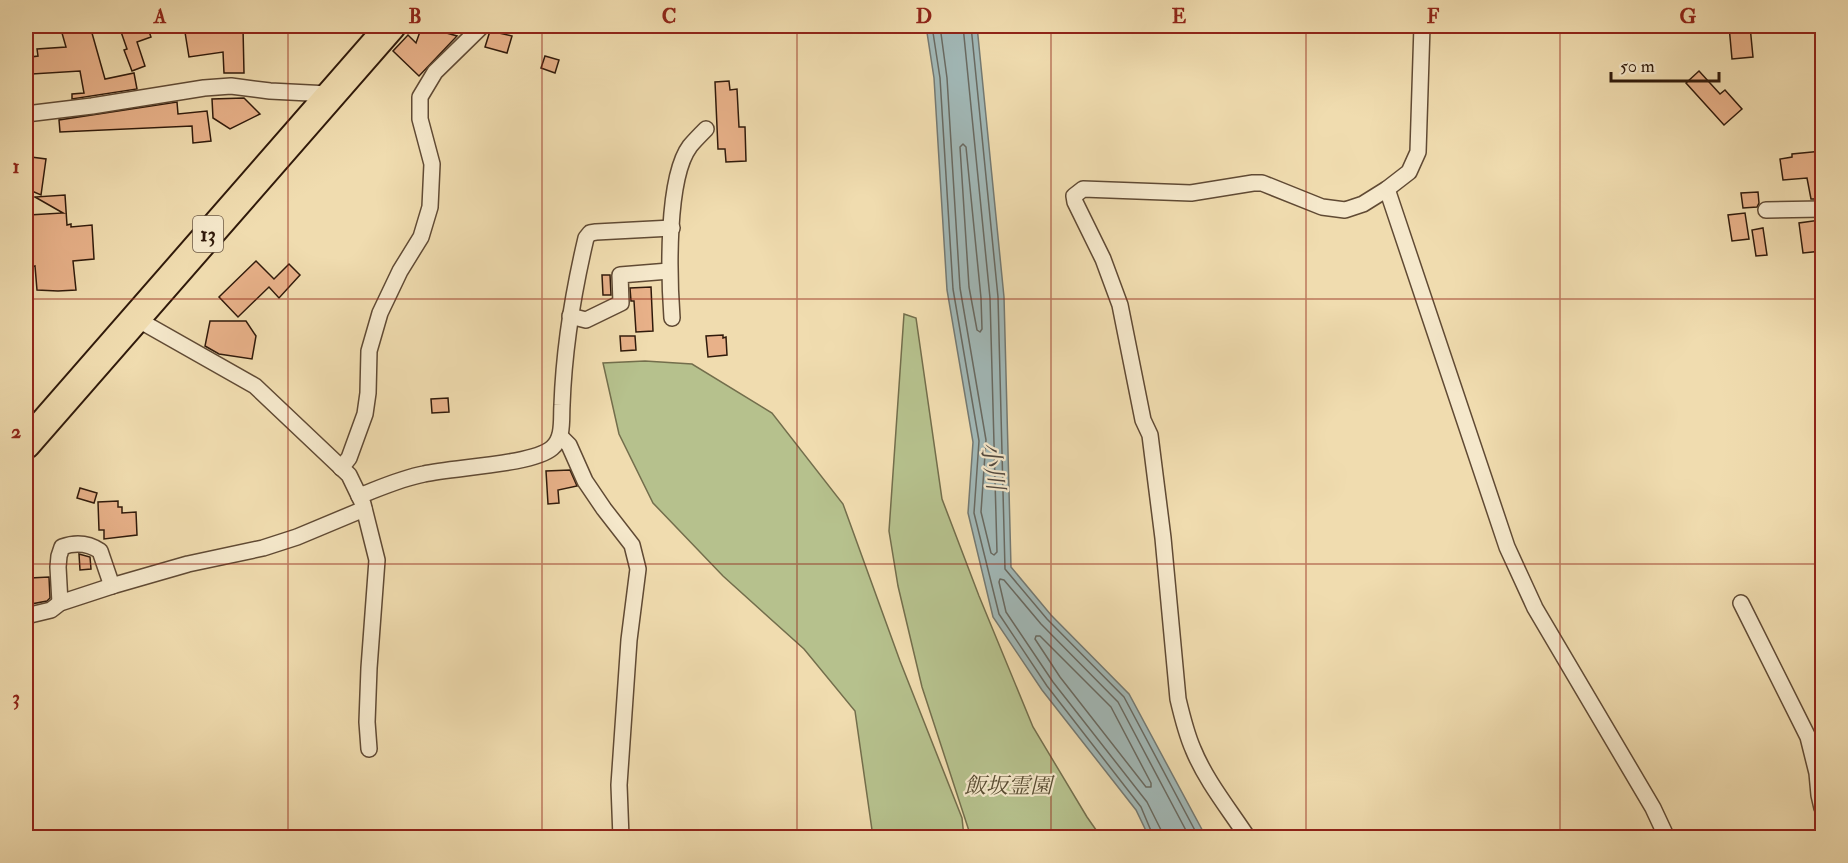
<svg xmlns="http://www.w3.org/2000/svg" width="1848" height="863" viewBox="0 0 1848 863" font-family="'IM FELL Double Pica','Noto Serif JP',serif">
<rect width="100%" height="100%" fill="#f0dcaf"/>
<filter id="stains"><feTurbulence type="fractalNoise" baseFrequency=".00333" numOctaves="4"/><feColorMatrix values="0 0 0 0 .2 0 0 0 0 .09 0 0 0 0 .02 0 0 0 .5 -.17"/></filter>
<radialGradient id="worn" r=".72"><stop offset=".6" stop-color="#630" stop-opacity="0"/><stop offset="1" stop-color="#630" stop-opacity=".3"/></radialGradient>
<g fill="#b6c18d" stroke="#736e4c" stroke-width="1.5">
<path d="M904,314L916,318L942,499L979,596L1033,727L1087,817L1101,837H971L922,687L898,586L889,531Z"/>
<path d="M645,361L692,364L772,413L843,504L900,661L962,818L964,837H873L855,711L804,649L723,576L653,503L619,434L603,363Z"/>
</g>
<path fill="#a1b8b7" stroke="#747972" stroke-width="1.5" d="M926,26H977L1004,297L1011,567L1051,615L1129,694L1206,837H1149L1136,810L1042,690L993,617L968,513L973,442L947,290L934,78Z"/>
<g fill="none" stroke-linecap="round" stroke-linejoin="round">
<g stroke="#686961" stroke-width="1.5">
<path d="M932,26L940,78L953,289L979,441L974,513L999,614L1047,686L1141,807L1154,838"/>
<path d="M940,26L947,78L960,288L986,440L981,512L991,553L994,555L997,552L990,298L963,26"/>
<path d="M971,26L998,297L1005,569L1047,619L1124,697L1199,838"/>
<path d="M963,144L966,147L981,298L982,329L980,332L977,330L969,287L960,147Z"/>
<path d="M1036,636H1040L1111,707L1151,783V787H1146L1060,677L1035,639Z"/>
<path d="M1162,838L1161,830L1147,802L1053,682L1006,612L999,582L1000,579L1004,580L1041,624L1118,702L1190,838"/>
</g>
</g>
<g fill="#e8b189" stroke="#301a0b" stroke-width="1.5">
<path d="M60,26H90L105,79L134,73L137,89L72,99V94L84,93L80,71L32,74L31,57L38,56L37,49L66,47Z"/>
<path d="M119,26H147L151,37L137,42L145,66L132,71L124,50L127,49Z"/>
<path d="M184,26H205V29L243,28L244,73H224L223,52L189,57Z"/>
<path d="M422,26L457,36L419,76L393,51L408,35L416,43Z"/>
<path d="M1729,26H1750L1753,57L1732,59Z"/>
<path d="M490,31L512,36L507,53L485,47Z"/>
<path d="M545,56L559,60L555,73L541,68Z"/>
<path d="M1699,71L1720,94L1725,90L1742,109L1724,125L1686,83Z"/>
<path d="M729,81L730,90L737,89L739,127H745L746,161L726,162L725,149H718L715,82Z"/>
<path d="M244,98L260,114L230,129L213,118L212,99Z"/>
<path d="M177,102L178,114L207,111L211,141L193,143L192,126L60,132L59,120Z"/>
<path d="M1822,151V199H1811L1807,178L1783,180L1780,159L1792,157V154Z"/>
<path d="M31,157L46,159L41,195L27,189Z"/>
<path d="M1758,192L1759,203L1757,207L1743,208L1741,193Z"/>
<path d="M65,195L67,225L71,224V227L92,225L94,259L73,261L76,290L58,291L37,290L35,266L31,267L29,215L63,213L35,197Z"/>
<path d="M1745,213L1749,239L1732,241L1728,215Z"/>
<path d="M1820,220L1822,251L1803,253L1799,223Z"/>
<path d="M1763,228L1767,255L1756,256L1752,230Z"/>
<path d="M256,261L274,279L289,264L300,275L279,298L269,287L238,317L219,297Z"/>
<path d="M602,275H610L611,295H603Z"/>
<path d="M651,287L653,331L636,332L634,301H631L630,288Z"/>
<path d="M210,321H246L256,336L252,359L219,354L205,346Z"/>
<path d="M723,335V338L726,337L727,355L708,357L706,336Z"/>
<path d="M620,336H635L636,350L621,351Z"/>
<path d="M448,398L449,412L432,413L431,399Z"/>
<path d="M570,470L577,486L558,490L559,503L548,504L546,471Z"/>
<path d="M80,488L97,493L94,503L77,498Z"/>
<path d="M118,501V507H122V513L136,512L137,535L104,539V530H99L98,502Z"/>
<path d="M79,554L90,557L91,569L80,570Z"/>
<path d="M49,577L50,598L47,601L31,604L30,578Z"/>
</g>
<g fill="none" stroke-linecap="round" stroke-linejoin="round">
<defs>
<g id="street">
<path d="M26,114L92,106L204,88L231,86L270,91L329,94"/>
<path d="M1387,189L1507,547L1535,608L1653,808L1667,838"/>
<path d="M1766,210L1822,209"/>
<path d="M570,316L586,320L621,303L620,275L669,271"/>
<path d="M135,318L255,386L349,475L363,504L377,560L369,668L367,722L369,749"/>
<path d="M672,318C669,277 666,178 690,146C695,140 701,134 706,129"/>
<path d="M560,436L569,445L585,481L604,509L632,545L638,569L629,640L619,785L621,838"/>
<path d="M341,468L349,458L365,414L368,393L369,351L380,313L400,271L421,237L430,207L432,164L420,119V97L435,72L482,26"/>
<path d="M359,496C380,488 402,478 424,474C453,467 532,465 552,448C564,438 561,419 562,405C564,348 573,293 586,238L590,233L596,232L672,228"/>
<path d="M60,603L58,567L59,556L62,547C76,542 88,543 100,551L112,586"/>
<path d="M1741,603L1808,737L1817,773L1819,795L1822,808"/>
<path d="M26,616L51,610L60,603L115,585L188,564L263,548L297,537L364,509"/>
<path d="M1248,838C1229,809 1206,781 1193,749C1186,733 1182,716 1178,699L1163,538L1150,435L1143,420L1120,305L1103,259L1075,202L1074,196L1083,189L1191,193L1253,183H1262L1322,207L1345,210L1363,204L1387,189L1409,172L1418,152L1422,26"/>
</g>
<path id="highway" d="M26,444L391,26"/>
</defs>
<use href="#street" stroke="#604a34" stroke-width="18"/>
<use href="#highway" stroke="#301a0b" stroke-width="32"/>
<use href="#street" stroke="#f5e8cb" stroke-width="15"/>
<use href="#highway" stroke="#f0dcaf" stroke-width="28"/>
</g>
<path fill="none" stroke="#8f2418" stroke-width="1.5" stroke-opacity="0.55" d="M288,26V838M542,26V838M797,26V838M1051,26V838M1306,26V838M1560,26V838M26,299H1822M26,564H1822"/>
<g text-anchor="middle" stroke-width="4.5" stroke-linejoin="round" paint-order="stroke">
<rect fill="#f5e8cb" stroke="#6b5845" stroke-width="1.5" x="193" y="216" width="30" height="36" rx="4.5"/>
<g font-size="21" font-weight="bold" fill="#301a0b">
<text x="208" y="241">13</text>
</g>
<g font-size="22" font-style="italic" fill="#584c32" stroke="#f5e8cb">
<text x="1008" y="793">飯坂霊園</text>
</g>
<g font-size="24" font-style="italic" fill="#52493f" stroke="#f5e8cb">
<text transform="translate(993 466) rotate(82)" y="8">小川</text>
</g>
</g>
<rect width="1848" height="863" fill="none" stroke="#f0dcaf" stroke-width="66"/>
<path d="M1611 72v9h108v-9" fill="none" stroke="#301a0b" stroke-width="3"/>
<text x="1620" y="72" font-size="18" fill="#301a0b" stroke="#f5e8cb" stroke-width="4.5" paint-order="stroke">50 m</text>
<rect x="33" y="33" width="1782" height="797" fill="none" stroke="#8f2418" stroke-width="2"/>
<g font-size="20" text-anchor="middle" font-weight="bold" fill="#8f2418">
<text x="160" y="23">A</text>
<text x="415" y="23">B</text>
<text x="669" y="23">C</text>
<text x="924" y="23">D</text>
<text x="1179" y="23">E</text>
<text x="1433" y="23">F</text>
<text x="1688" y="23">G</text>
<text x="16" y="173">1</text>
<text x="16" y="438">2</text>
<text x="16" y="704">3</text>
</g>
<rect width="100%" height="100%" filter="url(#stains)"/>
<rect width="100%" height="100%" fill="url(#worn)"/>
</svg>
